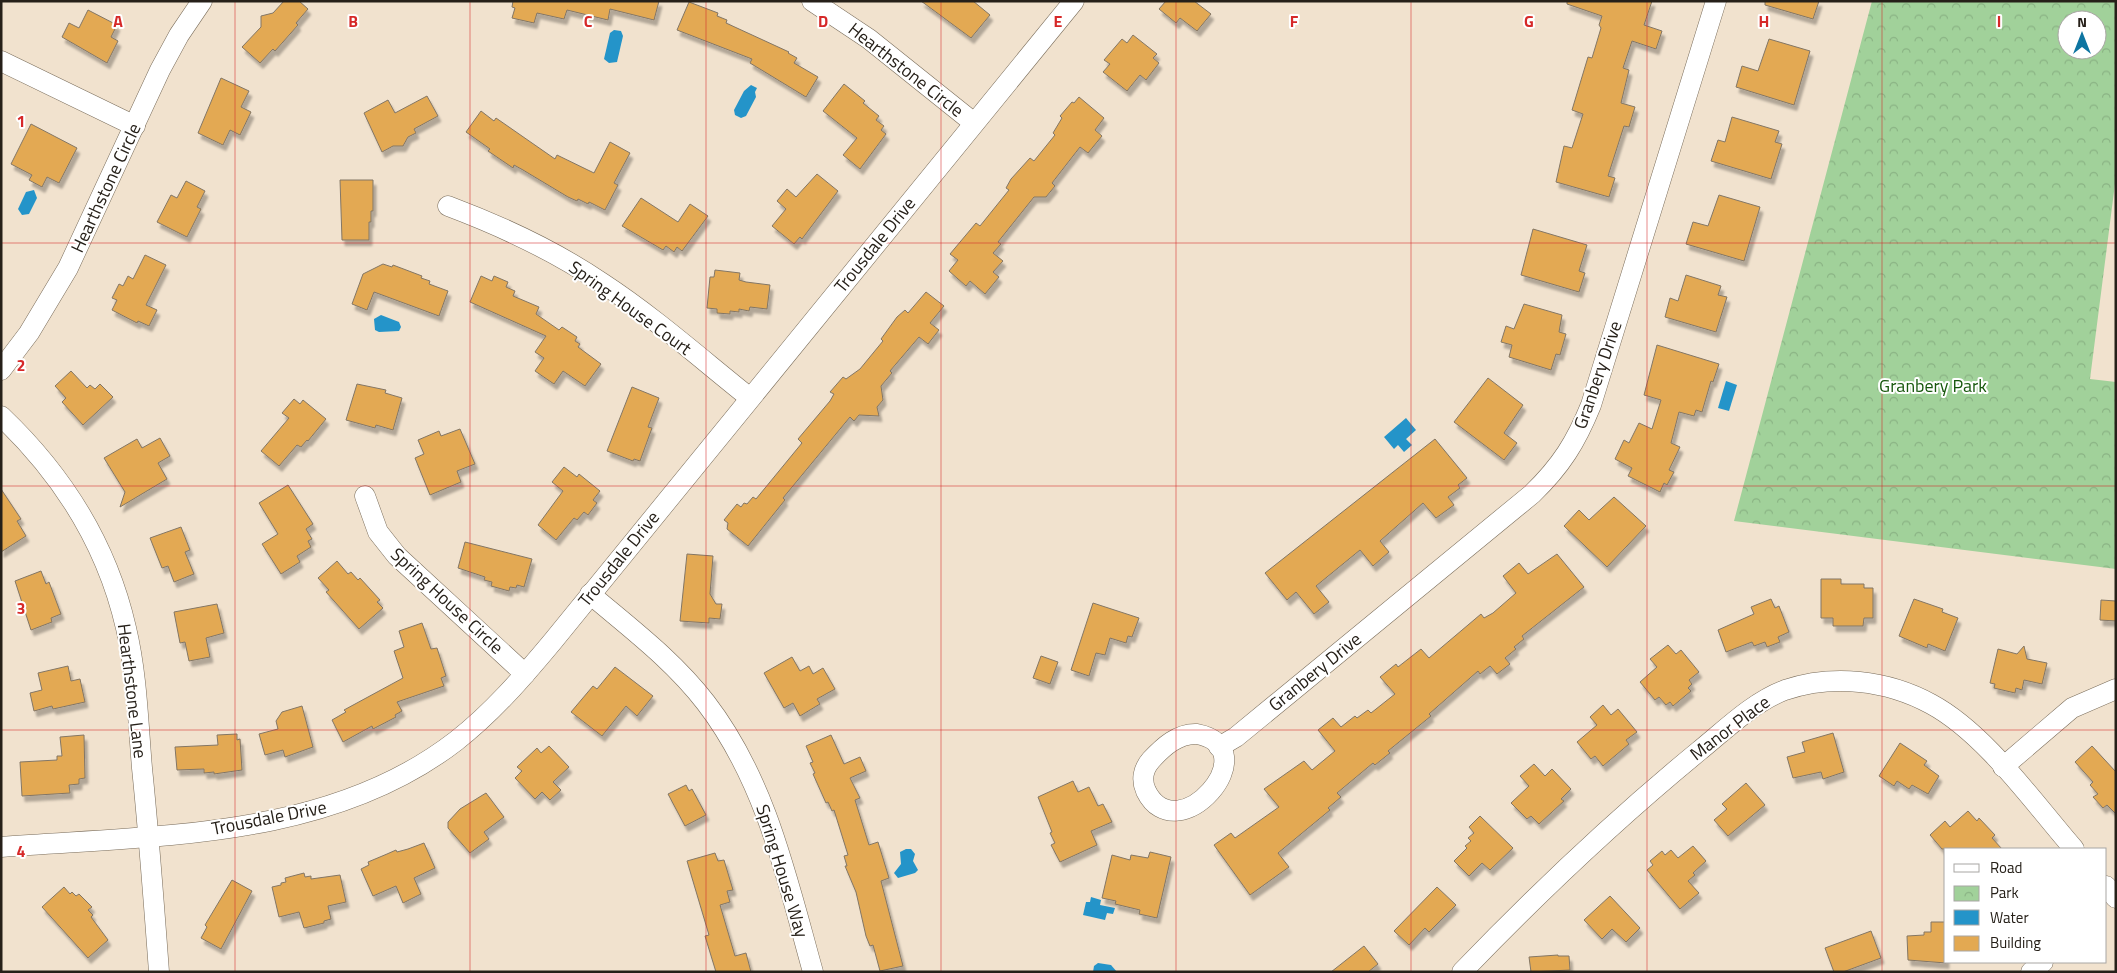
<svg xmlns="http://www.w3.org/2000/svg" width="2117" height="973" viewBox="0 0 2117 973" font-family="'Titillium Web',sans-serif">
<defs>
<pattern id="park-crowns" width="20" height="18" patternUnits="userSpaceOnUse" patternTransform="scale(1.25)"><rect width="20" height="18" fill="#a1d19a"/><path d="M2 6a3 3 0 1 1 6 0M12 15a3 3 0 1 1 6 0" fill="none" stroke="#8ab384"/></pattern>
<filter id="shadow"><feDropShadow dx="3" dy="5.5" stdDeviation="1" flood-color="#0004"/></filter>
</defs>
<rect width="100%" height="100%" fill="#f1e2ce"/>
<path fill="url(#park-crowns)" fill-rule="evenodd" d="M1872,1H2116V176L2090,379L2116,382V569L1734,521ZM2067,20H2097V50H2067Z"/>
<g fill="#2494c9">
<path d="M614,30L621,31L623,36L617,62L609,63L604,59L610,33Z"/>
<path d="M751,85L757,88L755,92L756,97L746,116L741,118L735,115L734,110L744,91Z"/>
<path d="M34,190L37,198L29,214L22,215L18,209L26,192Z"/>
<path d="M381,315L399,322L401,327L399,331L379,332L375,330L374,319Z"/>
<path d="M1726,381L1737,385L1729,411L1718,408Z"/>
<path d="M1406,418L1416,430L1406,439L1412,445L1404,452L1398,445L1394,449L1384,437Z"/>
<path d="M906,849H911L915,854L913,861L918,870L915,873L898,878L894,873L901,864L900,852Z"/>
<path d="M1091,897L1101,900L1100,905L1115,908L1113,914L1107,913L1105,920L1083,915L1086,902H1090Z"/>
<path d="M1098,963L1111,965L1117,972H1093L1094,966Z"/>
</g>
<g fill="#e3a952" stroke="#837665" filter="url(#shadow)">
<path d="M284,1H299L308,9L296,23L298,25L275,51L273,49L260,63L242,47L261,27V16L273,13Z"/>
<path d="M513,1H659L654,20L610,9L608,20L567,10L564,19L537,13L534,23L512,18L515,8L512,7Z"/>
<path d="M921,1H973L990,15L971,38Z"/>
<path d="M1166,1H1194L1211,14L1197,31L1180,18L1176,23L1159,9Z"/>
<path d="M1567,1H1652L1644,25L1662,31L1656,49L1632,41L1623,68L1629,70L1621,103L1635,107L1629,127L1624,126L1608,176L1615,178L1609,197L1556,182L1564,146L1572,148L1583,114L1572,110L1588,57L1592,58L1601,28L1599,25L1602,16L1567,4Z"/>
<path d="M1765,1H1819L1813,19L1765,5Z"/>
<path d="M689,2L718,13L717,16L727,20L726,23L789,52L788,53L797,58L794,63L818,77L806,97L750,63L752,59L677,30Z"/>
<path d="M88,10L117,25L111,37L118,41L107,63L62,37L69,23L79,28Z"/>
<path d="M1133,35L1157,54L1153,58L1159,63L1146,80L1140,75L1127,91L1103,72L1110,64L1104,60L1122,39L1127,43Z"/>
<path d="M1769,39L1810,51L1794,105L1736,87L1742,66L1758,71Z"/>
<path d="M221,78L249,91L241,107L251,112L240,135L230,130L223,145L198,133Z"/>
<path d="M844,84L865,101L863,103L879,116L876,120L884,126L881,130L886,134L860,169L843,155L857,138L823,111Z"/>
<path d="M427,96L438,116L414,129L416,133L408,137L403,146H393L382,152L364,113L388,100L395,113Z"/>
<path d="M1079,97L1104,118L1095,130L1102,136L1088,153L1080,147L1052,183L1055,186L1046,197H1034L998,242L1001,244L993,253L1003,261L993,272L999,277L985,294L970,281L966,286L949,271L958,260L950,254L976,223L980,226L1009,190L1006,188L1011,179L1030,158L1034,161L1055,135L1053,133L1062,118L1060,116L1072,102L1074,103Z"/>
<path d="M481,111L494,121L496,118L555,159L557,155L594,173L610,142L630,153L614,183L618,185L605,210L589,202L588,204L578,199L577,201L568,197L523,170L514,165L513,168L488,151L490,149L466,132Z"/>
<path d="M1732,117L1779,131L1775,142L1782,144L1771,179L1711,161L1718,140L1725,142Z"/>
<path d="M31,124L77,148L59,183L47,177L42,187L29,180L32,175L11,164Z"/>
<path d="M817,174L838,191L802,239L800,237L794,244L772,226L786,209L777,201L787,189L796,197Z"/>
<path d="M340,180H373V211H371V222H369V240H342Z"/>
<path d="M186,181L205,191L197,207L201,209L187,237L157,222L171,195L177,198Z"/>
<path d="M1719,195L1760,207L1744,261L1686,244L1693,222L1708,226Z"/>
<path d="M641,198L678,222L690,204L708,216L682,251L677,247L674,252L666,246L663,250L622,226Z"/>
<path d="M1533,229L1587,245L1579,271L1585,273L1579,292L1521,275Z"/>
<path d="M145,255L166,265L146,305L157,310L149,326L138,321L137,323L112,310L117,300L112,298L119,284L123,286L128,276L133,279Z"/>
<path d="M383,264L392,267L393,265L422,276L421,278L430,281L429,284L448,291L439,316L374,292L367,310L352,304L363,274Z"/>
<path d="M715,270L740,273L739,280L746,282L770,285L767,309L750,307L749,311L739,309V312L730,311V314L717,313V309L707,308L710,277H714Z"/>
<path d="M1686,275L1721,286L1718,295L1727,297L1716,332L1665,317L1670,298L1678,301Z"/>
<path d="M481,276L492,281L494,276L508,282L506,287L515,291L513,296L539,307L536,314L559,330L562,327L577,337L575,341L580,344L578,347L601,364L585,386L563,371L554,384L535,371L544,358L535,352L546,336L470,302Z"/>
<path d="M926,292L944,306L930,323L939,330L928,344L919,337L890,371L892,373L881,386L883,400L877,407L879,416L859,415L854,421L850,417L783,498L785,500L748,546L727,529L728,523L724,520L737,504L741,507L744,503L747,504L753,497L756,499L802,443L798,439L830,401L834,394L830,392L843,377L846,379L860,369L883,341L881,339L897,317L905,310L908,313Z"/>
<path d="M1524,304L1562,315L1559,332L1566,334L1560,355L1556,354L1551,370L1509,357L1512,345L1501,342L1506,326L1514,329Z"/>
<path d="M1657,345L1719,364L1713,382L1711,381L1702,412L1696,410L1694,416L1679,412L1671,443L1680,447L1669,470L1674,472L1667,485L1664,483L1660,492L1628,476L1632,468L1615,459L1624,440L1629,443L1639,423L1652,429L1661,400L1644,395Z"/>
<path d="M71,371L87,388L90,385L95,389L100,384L113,397L83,425L62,402L66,398L55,386Z"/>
<path d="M1488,378L1523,405L1504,433L1517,443L1504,460L1454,422Z"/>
<path d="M357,384L386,390L385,393L402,398L393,430L376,425L375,428L346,420Z"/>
<path d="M632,387L659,398L648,427L652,428L640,461L634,459L633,461L607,451Z"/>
<path d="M294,399L300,404L303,400L326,419L308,441L307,440L301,447L297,445L279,466L261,451L289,418L282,413Z"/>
<path d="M460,429L475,464L457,471L461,482L430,495L415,458L424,454L418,440L439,431L441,436Z"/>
<path d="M160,438L170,456L158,463L167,479L120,507L125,492L104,458L137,439L142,448Z"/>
<path d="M1435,439L1467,478L1458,485L1460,488L1448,497L1454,505L1436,518L1423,503L1380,541L1389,552L1373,566L1360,550L1316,586L1329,602L1314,614L1296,592L1287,600L1265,573Z"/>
<path d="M564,467L577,477L579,474L600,491L593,500L597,503L588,515L584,512L577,520L574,518L556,540L538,525L563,491L552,482Z"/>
<path d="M288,485L313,524L306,529L312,539L308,541L311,547L297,556L300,562L281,574L262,544L278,534L259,503Z"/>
<path d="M1,489L21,519L17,521L26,536L1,552Z"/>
<path d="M1614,497L1646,526L1607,567L1564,526L1579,510L1589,520Z"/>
<path d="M181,527L190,550L185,552L194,574L174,582L168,566L162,568L150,538Z"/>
<path d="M465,542L532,559L524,587L517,585L516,588L510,587L509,591L491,586L492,582L484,580L485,577L458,568Z"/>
<path d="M687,554L713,556L710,594L716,604H722L720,619L709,618V623L680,621Z"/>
<path d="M1557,554L1584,587L1522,636L1524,639L1514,647L1516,649L1505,658L1510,664L1497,674L1490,666L1480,674L1478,671L1429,714L1431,716L1388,751L1390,753L1375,765L1373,763L1337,793L1341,797L1328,808L1330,810L1278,853L1289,867L1250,895L1214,845L1231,833L1235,838L1279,807L1264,789L1304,761L1312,770L1335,751L1318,730L1333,718L1341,727L1355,716L1357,718L1368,710L1371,713L1395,694L1380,677L1396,664L1398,667L1421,649L1429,658L1481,614L1484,618L1493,613L1516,593L1503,576L1519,563L1528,574Z"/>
<path d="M337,561L348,574L351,572L358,580L360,578L380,600L377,602L383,608L359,629L326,592L329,590L318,578Z"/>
<path d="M41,571L46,584L49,582L61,614L51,618L52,622L31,630L15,581Z"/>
<path d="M1821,579H1841V584H1864V588H1873V618H1864L1863,626H1833V618H1821Z"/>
<path d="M1771,599L1775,608L1779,606L1789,632L1778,637L1780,642L1767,647L1765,642L1754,646L1752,642L1726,652L1718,630L1754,614L1751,607Z"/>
<path d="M1914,599L1943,609L1942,612L1958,618L1945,651L1928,644L1927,648L1899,636Z"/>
<path d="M2101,600L2116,601V621L2100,620Z"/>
<path d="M1093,603L1139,618L1132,637L1128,636L1126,643L1110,638L1105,655L1096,653L1089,676L1071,670Z"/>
<path d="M217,604L224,633L206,638L210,657L189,661L185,642L180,643L174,612Z"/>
<path d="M422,623L431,649L437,648L446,676L441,678L444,686L397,702L402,711L395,715L396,717L373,729L372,726L343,742L332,720L346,712L344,710L403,678L394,651L404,647L399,631Z"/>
<path d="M1668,645L1676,654L1681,650L1699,672L1689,680L1692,684L1688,688L1691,691L1673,706L1670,702L1666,705L1659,697L1655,700L1640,682L1657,667L1650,659Z"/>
<path d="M2024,646L2027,659L2047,663L2042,684L2024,680L2022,690L2016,688L2015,693L1994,688L1995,684L1990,683L1998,649L2017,654Z"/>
<path d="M1041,656L1058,662L1050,684L1033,678Z"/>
<path d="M792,657L800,671L809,666L813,674L823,668L835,689L817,699L820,704L800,716L793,703L784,708L764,673Z"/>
<path d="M68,666L71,681L80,679L85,702L53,709L52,706L34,711L30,693L42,690L38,673Z"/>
<path d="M615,667L653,696L637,716L626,706L602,736L571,712L593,686L597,689Z"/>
<path d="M1603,705L1611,715L1618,709L1637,732L1626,740L1629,744L1603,766L1595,756L1591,759L1577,742L1597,725L1590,717Z"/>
<path d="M302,706L313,747L285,757L283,750L265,755L259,734L278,729L276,721L282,712Z"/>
<path d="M1833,733L1844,772L1823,779L1821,772L1793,778L1787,757L1805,752L1802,742Z"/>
<path d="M237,734V740L240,739L242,770L214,774V772L204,773V769L177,770L175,747L218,745L217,735Z"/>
<path d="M84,735L85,778L79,779V784L69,785L70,793L22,796L20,762L57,760V756H62L60,737Z"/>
<path d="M831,735L844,764L860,757L866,771L850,778L860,798L855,800L869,845L878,842L889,878L881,881L903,966L880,971L873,945L870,946L866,936L856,892L845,866H847L844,856L848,855L834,810L832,811L828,802L826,803L813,774L815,773L810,763L813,762L806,746Z"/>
<path d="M1900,743L1927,761L1924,765L1939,776L1928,794L1912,785L1909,789L1897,781L1894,786L1879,776Z"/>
<path d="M549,746L569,767L553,782L561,790L550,800L542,792L535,799L515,778L522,771L517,767L537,748L541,753Z"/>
<path d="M2092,746L2116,772V814L2107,805L2103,808L2093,797L2098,794L2090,785L2093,782L2075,762Z"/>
<path d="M1534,764L1545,776L1552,769L1571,789L1561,799L1564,801L1539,824L1531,816L1527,819L1511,803L1529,786L1520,776Z"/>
<path d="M1073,781L1078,792L1089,787L1098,806L1103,804L1112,822L1091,831L1097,845L1060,862L1051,845L1055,843L1050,833L1052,832L1038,797Z"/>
<path d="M1746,783L1765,805L1728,836L1714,820L1727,809L1722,804Z"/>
<path d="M686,785L689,791L692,789L706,815L685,826L668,794Z"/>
<path d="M486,793L504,817L484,832L489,839L470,853L448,828V822L460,809Z"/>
<path d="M1968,811L1977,821L1979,818L1995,835L1992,838L2002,849H1942L1930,835L1945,821L1950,827Z"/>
<path d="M1480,816L1513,848L1490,870L1482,863L1469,876L1454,861L1467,848L1465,846L1471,841L1468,838L1474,833L1469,827Z"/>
<path d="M424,843L435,868L414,878L421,894L403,903L396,886L373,896L361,869L369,865L368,862L387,854L396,850L397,852L408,849Z"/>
<path d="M1693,846L1706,861L1693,873L1695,875L1688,881L1699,893L1680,909L1647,870L1653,865L1650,861L1662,851L1665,855L1671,850L1678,858Z"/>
<path d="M1150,852L1171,857L1157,918L1139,914L1140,910L1115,904L1116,901L1102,898L1112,855L1130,860L1131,855L1148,858Z"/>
<path d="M715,853L718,861L724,860L733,890L727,891L730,902L720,905L735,956L746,953L751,972H716L705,936L709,935L687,861Z"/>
<path d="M304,873L305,877L311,876V879L340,875L346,902L328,906L331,919L324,921V923L304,928L299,912L279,917L272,887L281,885V883L286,882L285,878Z"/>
<path d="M232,880L252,891L221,949L201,938L207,927L205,925Z"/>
<path d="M64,887L70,894L72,892L76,896L79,894L92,907L88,910L93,915L91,917L108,940L88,958L42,907Z"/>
<path d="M1437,887L1456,905L1429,932L1425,928L1409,945L1394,931Z"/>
<path d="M1610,896L1640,928L1626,942L1612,929L1602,939L1584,920Z"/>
<path d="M1931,922H1946V963L1908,960L1907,936L1924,935V932H1931Z"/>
<path d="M1871,931L1881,958L1843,972H1834L1825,948Z"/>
<path d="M1364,946L1378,964L1368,972H1331Z"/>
<path d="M1558,955V956H1569L1570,970L1531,972L1529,957Z"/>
</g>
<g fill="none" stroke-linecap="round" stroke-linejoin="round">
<defs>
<g id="street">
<path d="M812,1L869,39L974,123"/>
<path d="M1,61L135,126"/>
<path d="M448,206C501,226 555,251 602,283C654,317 701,359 750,398"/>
<path d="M1,370L29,333L68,268L160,70L179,35L202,1"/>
<path d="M1,416C62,474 107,545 126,628C137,674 138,721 142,768C149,836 154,904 159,972"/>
<path d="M365,496L378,532L397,556L525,674"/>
<path d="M590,594C630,628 673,660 706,703C766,781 787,879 813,972"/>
<path d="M1197,734C1270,748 1177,854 1146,791C1141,780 1143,769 1151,760C1163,747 1178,733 1197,734Z"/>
<path d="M1219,747L1236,737L1532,494C1561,466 1576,442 1591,405L1716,1"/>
<path d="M2003,767L2072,708L2116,689"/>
<path d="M1,847C155,835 328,840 456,741C493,712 523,677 553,641L1074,1"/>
<path d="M2106,886L2116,898"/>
<path d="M1462,972C1537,894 1615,820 1699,751C1725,730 1753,702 1785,690C1833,674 1887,680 1931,704C1985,733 2033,802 2074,849"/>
<path d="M2031,972L2043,962"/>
</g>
</defs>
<use href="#street" stroke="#796c5a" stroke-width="21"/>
<use href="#street" stroke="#fff" stroke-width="20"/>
</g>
<path fill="none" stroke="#d62828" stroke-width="1" stroke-opacity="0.55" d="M235,1V972M470,1V972M706,1V972M941,1V972M1176,1V972M1411,1V972M1647,1V972M1882,1V972M1,243H2116M1,486H2116M1,730H2116"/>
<g text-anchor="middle" stroke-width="4" stroke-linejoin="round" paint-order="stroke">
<g font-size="18" fill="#262019" stroke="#fff">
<text transform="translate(906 70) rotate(38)" y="6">Hearthstone Circle</text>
<text transform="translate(106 188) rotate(-65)" y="6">Hearthstone Circle</text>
<text transform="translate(875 245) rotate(-51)" y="6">Trousdale Drive</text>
<text transform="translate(630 308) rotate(36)" y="6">Spring House Court</text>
<text transform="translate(1598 375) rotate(-71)" y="6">Granbery Drive</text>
<text transform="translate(619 559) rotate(-51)" y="6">Trousdale Drive</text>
<text transform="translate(447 601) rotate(43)" y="6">Spring House Circle</text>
<text transform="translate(1315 672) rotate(-39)" y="6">Granbery Drive</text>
<text transform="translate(132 691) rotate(83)" y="6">Hearthstone Lane</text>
<text transform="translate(1730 728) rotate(-37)" y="6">Manor Place</text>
<text transform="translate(269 818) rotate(-11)" y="6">Trousdale Drive</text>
<text transform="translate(782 871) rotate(73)" y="6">Spring House Way</text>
</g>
<g font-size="18" fill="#16570c" stroke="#fff">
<text x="1933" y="392">Granbery Park</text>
</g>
</g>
<g font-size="16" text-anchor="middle" font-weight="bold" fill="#d62828" stroke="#fff" stroke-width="4" stroke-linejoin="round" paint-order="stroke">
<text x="118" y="27">A</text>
<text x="353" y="27">B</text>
<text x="588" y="27">C</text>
<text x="823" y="27">D</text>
<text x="1058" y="27">E</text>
<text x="1294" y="27">F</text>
<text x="1529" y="27">G</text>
<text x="1764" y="27">H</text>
<text x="1999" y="27">I</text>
<text x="21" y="127">1</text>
<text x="21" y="371">2</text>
<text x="21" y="614">3</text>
<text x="21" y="857">4</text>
</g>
<rect width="2117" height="973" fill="none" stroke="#262019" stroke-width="5"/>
<rect x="1944" y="848" width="162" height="115" fill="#ffffff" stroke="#a8a6a3"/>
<rect x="1954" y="864" width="25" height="8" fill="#ffffff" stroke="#a8a6a3"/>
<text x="1990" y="873" font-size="15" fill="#262019">Road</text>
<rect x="1954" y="886" width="25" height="15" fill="url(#park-crowns)" stroke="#a8a6a3"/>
<text x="1990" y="898" font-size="15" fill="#262019">Park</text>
<rect x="1954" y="910" width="25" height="15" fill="#2494c9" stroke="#a8a6a3"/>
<text x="1990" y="923" font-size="15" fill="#262019">Water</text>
<rect x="1954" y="936" width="25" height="15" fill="#e3a952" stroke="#a8a6a3"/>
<text x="1990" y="948" font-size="15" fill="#262019">Building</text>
<g transform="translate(2082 35)"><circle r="24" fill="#ffffff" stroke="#a8a6a3"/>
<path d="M0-4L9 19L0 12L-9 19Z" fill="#0e75a1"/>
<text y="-8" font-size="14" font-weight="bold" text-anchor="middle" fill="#262019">N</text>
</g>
</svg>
